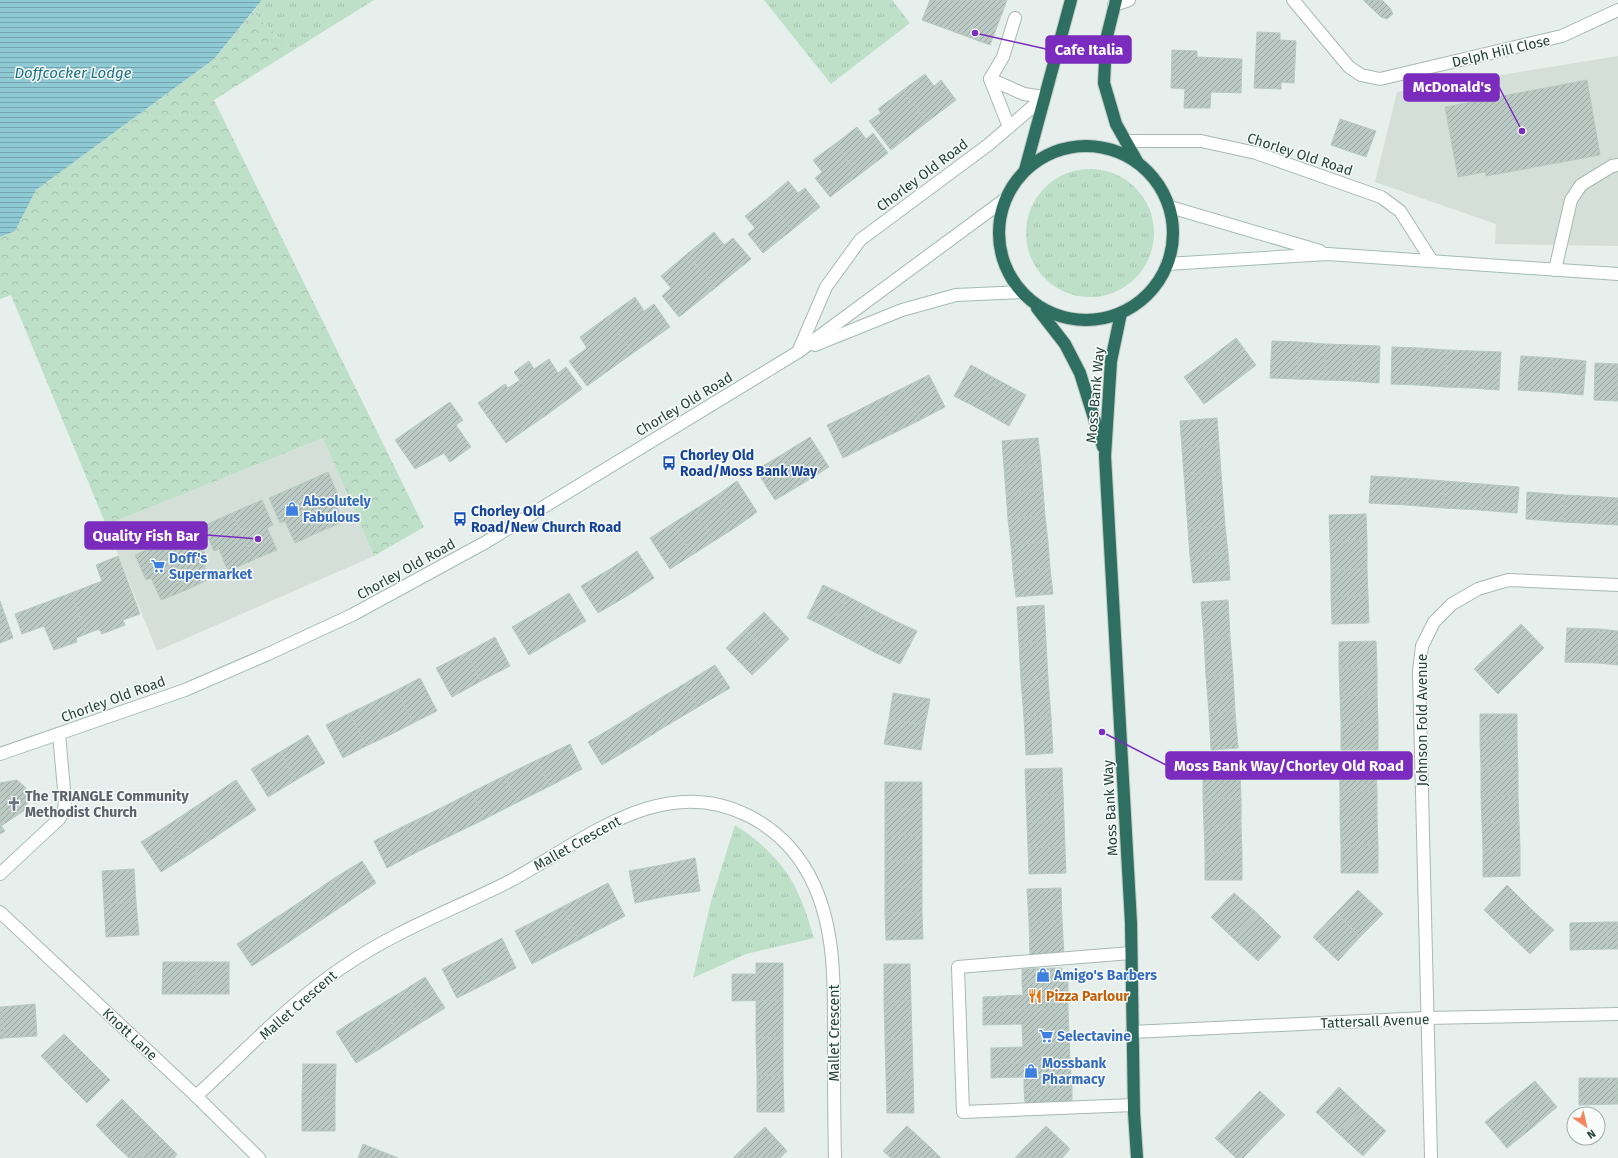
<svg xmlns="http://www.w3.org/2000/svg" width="1618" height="1158" viewBox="0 0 1618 1158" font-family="'Fira Sans',sans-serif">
<defs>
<pattern id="grass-tufts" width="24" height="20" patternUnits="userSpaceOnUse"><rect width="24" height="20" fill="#bfe0c8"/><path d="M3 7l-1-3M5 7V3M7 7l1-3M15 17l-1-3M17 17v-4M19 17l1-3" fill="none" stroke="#a4c1ad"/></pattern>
<pattern id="forest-crowns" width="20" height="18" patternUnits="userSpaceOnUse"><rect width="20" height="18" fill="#bfe0c8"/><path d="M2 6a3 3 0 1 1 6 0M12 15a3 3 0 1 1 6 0" fill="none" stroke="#a4c1ad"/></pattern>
<pattern id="water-rules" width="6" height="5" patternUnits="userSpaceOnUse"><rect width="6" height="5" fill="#8ec9d4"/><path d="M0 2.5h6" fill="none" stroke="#74a5ad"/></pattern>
<pattern id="building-hatch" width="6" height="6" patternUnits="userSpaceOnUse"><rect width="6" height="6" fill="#bbcac4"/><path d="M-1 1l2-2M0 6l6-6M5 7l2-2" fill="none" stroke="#98a6a0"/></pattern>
</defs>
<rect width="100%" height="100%" fill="#e6efeb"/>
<g fill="#d4dfda">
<path d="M1618,56V246L1495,244L1496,224L1375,182L1397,92Z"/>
<path d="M323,438L374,556L157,651L106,525Z"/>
</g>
<g fill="url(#grass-tufts)">
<path d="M262,0H374L292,51L253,12Z"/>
<path d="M764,0H892L910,23L831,84Z"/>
<circle cx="1090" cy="233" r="64"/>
<path d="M735,825C758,839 784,863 796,889C804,904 809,922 814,938L746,954L693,978L711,901Z"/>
</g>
<path fill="url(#forest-crowns)" d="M253,12L292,51L214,100L424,527L374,556L323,438L106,525L11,295L0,299V237L15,231L36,190L214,59Z"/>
<path fill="url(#water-rules)" d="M0,0H262L214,59L36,190L15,231L0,237Z"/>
<g fill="url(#building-hatch)" stroke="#b8c9c2">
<path d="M930,0H1007L990,45L922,20Z"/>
<path d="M1363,0H1382L1390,8L1393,14L1387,19L1381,17Z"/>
<path d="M1257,32L1280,33V40L1296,41L1294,83L1281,82V89L1254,88Z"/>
<path d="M1172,50L1197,51V57L1242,59L1241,93L1211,92L1210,108H1184L1185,89L1171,88Z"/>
<path d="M925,74L934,86L941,80L956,100L927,122L903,90Z"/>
<path d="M1587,80L1600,155L1486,176L1485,172L1458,177L1445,107Z"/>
<path d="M903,90L927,122L891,150L869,121L881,113L878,109Z"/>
<path d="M1340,119L1376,131L1366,157L1331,145Z"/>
<path d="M857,127L866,139L873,133L888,153L859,175L835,144Z"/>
<path d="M835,144L859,175L830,197L815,178L822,172L813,160Z"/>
<path d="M788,181L798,193L805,188L820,207L792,230L767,199Z"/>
<path d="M767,199L792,230L763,253L748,234L755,228L745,216Z"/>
<path d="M714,232L724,245L733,238L751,259L715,288L687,254Z"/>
<path d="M687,254L715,288L679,317L662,296L671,288L661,276Z"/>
<path d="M635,297L644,311L654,304L670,327L633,353L607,317Z"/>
<path d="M607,317L633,353L587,386L569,361L587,348L580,337Z"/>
<path d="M1236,338L1256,365L1230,385L1210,358Z"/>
<path d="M1272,341L1299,342L1297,379L1270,378Z"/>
<path d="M1299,342L1326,344L1324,380L1297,379Z"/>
<path d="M1326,344L1353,345L1352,381L1324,380Z"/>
<path d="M1353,345L1380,346L1379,383L1352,381Z"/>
<path d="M1392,347L1420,348L1418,385L1391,384Z"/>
<path d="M1420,348L1447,350L1445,387L1418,385Z"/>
<path d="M1447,350L1474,351L1472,388L1445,387Z"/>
<path d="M1474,351L1501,352L1499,390L1472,388Z"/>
<path d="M1521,356L1553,358L1550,392L1518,390Z"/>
<path d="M1210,358L1230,385L1204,404L1184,377Z"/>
<path d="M1553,358L1586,361L1583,395L1550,392Z"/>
<path d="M549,359L558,373L566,367L582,389L545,416L514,372L529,361L534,369Z"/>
<path d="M1595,363L1618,364V401L1594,400Z"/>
<path d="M971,365L998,380L981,410L954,396Z"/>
<path d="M929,375L945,407L920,420L903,388Z"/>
<path d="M520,380L545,416L506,443L478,403L505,384L508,388Z"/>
<path d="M998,380L1026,395L1009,426L981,410Z"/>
<path d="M903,388L920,420L894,433L878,400Z"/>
<path d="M878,400L894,433L869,445L853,413Z"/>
<path d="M450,402L463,420L456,425L471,447L450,462L444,453L415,469L395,440Z"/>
<path d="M853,413L869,445L843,458L827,425Z"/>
<path d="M1217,418L1219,445L1182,448L1180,421Z"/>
<path d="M810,437L829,467L802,484L783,454Z"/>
<path d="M1038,438L1041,464L1004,467L1002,441Z"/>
<path d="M1219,445L1221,472L1184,475L1182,448Z"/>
<path d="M783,454L802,484L775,500L756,470Z"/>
<path d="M1041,464L1043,490L1006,493L1004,467Z"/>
<path d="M328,472L339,497L334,499L343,522L319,532L299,485Z"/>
<path d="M1221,472L1223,499L1186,502L1184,475Z"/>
<path d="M1371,476L1407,478L1406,505L1369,503Z"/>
<path d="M1407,478L1445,481L1443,508L1406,505Z"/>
<path d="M737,481L757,512L736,527L716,496Z"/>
<path d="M1445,481L1482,484L1480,510L1443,508Z"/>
<path d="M1482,484L1519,487L1517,513L1480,510Z"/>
<path d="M299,485L319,532L295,543L285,521L280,523L269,498Z"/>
<path d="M1043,490L1045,516L1008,519L1006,493Z"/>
<path d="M1527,492L1565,495L1563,522L1526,519Z"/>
<path d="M1565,495L1602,497L1601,524L1563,522Z"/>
<path d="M716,496L736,527L714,541L694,510Z"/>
<path d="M1602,497L1618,498V525L1601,524Z"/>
<path d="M1223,499L1225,526L1188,529L1186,502Z"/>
<path d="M262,500L273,525L267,528L277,550L253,560L232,513Z"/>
<path d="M694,510L714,541L692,555L672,524Z"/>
<path d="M232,513L253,560L228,571L219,549L214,551L203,526Z"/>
<path d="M1366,514L1367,541L1330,542L1329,515Z"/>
<path d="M1045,516L1048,542L1011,545L1008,519Z"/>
<path d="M672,524L692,555L670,569L650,538Z"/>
<path d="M1225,526L1228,553L1190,556L1188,529Z"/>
<path d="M194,529L205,554L200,556L210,579L186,590L165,542Z"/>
<path d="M1367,541V569L1331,570L1330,542Z"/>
<path d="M165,542L186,590L161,600L151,578L146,580L135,555Z"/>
<path d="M1048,542L1050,568L1013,571L1011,545Z"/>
<path d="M637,551L654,578L627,596L610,569Z"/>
<path d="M1228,553L1230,580L1193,583L1190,556Z"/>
<path d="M118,556L140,614L123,620L125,625L102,634L99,629L86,634L71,593L102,581L96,565Z"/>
<path d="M1050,568L1053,594L1016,597L1013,571Z"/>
<path d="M610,569L627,596L598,613L581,586Z"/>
<path d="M1367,569L1368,596H1331V570Z"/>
<path d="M823,585L847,596L830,629L807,618Z"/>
<path d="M71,593L86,634L76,638L77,642L54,650L44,626L22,634L15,614Z"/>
<path d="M569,593L586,621L557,638L541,610Z"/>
<path d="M847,596L870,608L853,641L830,629Z"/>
<path d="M1331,596H1368L1369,623L1332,624Z"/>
<path d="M1228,600L1230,637L1204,639L1201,602Z"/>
<path d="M0,601L13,638L0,643Z"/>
<path d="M1044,605L1046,642L1019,644L1017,607Z"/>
<path d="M870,608L893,620L876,653L853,641Z"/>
<path d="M541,610L557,638L529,655L512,627Z"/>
<path d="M764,612L789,639L771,657L745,630Z"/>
<path d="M893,620L917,631L900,664L876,653Z"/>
<path d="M1521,624L1544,648L1521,671L1497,647Z"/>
<path d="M1567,628L1600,629L1598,663L1565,662Z"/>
<path d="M1600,629L1618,631V665L1598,663Z"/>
<path d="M745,630L771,657L752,675L726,648Z"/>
<path d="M495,637L510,666L481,681L466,653Z"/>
<path d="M1230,637L1233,674L1206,676L1204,639Z"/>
<path d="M1376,641L1377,668L1339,669V642Z"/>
<path d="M1046,642L1048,679L1021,681L1019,644Z"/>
<path d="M1497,647L1521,671L1498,694L1474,669Z"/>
<path d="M466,653L481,681L452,697L436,668Z"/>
<path d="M715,665L730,688L698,707L684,684Z"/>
<path d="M1377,668V695L1340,696L1339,669Z"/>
<path d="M1233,674L1235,711L1209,713L1206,676Z"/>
<path d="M420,678L437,711L413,723L397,690Z"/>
<path d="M1048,679L1051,717L1024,718L1021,681Z"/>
<path d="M684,684L698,707L666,726L652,703Z"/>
<path d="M397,690L413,723L390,735L373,702Z"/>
<path d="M893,693L930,699L925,725L889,719Z"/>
<path d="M1377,695L1378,722L1341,723L1340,696Z"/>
<path d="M373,702L390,735L366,746L350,713Z"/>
<path d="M652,703L666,726L634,746L620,723Z"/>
<path d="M1235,711L1238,748L1211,750L1209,713Z"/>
<path d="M350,713L366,746L343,758L326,725Z"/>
<path d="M1480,714H1517V740L1480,741Z"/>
<path d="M1051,717L1053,753L1026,755L1024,718Z"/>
<path d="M889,719L925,725L921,750L884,744Z"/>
<path d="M1378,722V750H1341V723Z"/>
<path d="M620,723L634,746L602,765L588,742Z"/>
<path d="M308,735L325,763L296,780L280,752Z"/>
<path d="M1517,740L1518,768H1481L1480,741Z"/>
<path d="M570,744L582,769L550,786L537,760Z"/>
<path d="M280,752L296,780L268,797L251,769Z"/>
<path d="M537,760L550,786L518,802L504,776Z"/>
<path d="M1376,764L1377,791L1340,792L1339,765Z"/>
<path d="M1062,768L1063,794L1026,796L1025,769Z"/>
<path d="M1481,768H1518V795L1481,796Z"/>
<path d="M1240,771L1241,798L1203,799V772Z"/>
<path d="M504,776L518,802L485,819L472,792Z"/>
<path d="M17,780L25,787L29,798L25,810L1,826L5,831L0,834V783Z"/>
<path d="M236,780L256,810L233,825L213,795Z"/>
<rect x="885" y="782" width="37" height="27"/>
<path d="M1377,791V818L1340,819V792Z"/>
<path d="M472,792L485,819L452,835L439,809Z"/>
<path d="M1063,794L1064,820L1027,822L1026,796Z"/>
<path d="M213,795L233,825L209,841L189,811Z"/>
<path d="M1518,795L1519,822L1482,823L1481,796Z"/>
<path d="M1241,798V825L1204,826L1203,799Z"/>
<path d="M439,809L452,835L419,851L406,825Z"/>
<rect x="885" y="809" width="37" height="26"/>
<path d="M189,811L209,841L185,857L165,827Z"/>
<path d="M1377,818L1378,845L1341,846L1340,819Z"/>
<path d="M1064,820L1065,847L1028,848L1027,822Z"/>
<path d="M1519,822L1520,849L1483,850L1482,823Z"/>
<path d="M406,825L419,851L387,868L374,841Z"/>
<path d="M1241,825L1242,852L1205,853L1204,826Z"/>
<path d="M165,827L185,857L161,872L141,842Z"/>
<rect x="885" y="835" width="37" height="26"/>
<path d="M1378,845V873H1341V846Z"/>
<path d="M1065,847L1066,873L1029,874L1028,848Z"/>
<path d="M1520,849V876L1483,877V850Z"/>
<path d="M1242,852V880H1205V853Z"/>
<path d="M695,858L700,891L667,896L662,865Z"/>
<path d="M362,861L376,883L345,904L330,881Z"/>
<rect x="885" y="861" width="37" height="26"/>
<path d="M662,865L667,896L635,903L629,871Z"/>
<path d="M134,869L136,902L104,904L102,871Z"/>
<path d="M330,881L345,904L314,925L300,902Z"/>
<path d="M608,883L625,916L602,928L585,895Z"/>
<path d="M1507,885L1530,908L1507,932L1484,910Z"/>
<rect x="885" y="887" width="37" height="26"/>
<path d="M1061,888L1062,920L1029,922L1027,889Z"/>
<path d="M1358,890L1383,914L1360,937L1336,913Z"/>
<path d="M1234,893L1258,914L1234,939L1211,917Z"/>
<path d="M585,895L602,928L579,940L562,907Z"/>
<path d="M136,902L139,935L106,937L104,904Z"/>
<path d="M300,902L314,925L283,946L268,923Z"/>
<path d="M562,907L579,940L555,952L539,919Z"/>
<path d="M1530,908L1554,930L1530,954L1507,932Z"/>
<path d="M885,913H922L923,939L886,940Z"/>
<path d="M1336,913L1360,937L1338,961L1313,937Z"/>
<path d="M1258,914L1281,937L1258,961L1234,939Z"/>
<path d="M539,919L555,952L532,964L515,931Z"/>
<path d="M1062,920L1064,956L1030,957L1029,922Z"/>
<rect x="1607" y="922" width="11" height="27"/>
<path d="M1607,922V949L1570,950V923Z"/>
<path d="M268,923L283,946L252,966L237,944Z"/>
<path d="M502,938L516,968L487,983L472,954Z"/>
<path d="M472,954L487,983L457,998L442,969Z"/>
<path d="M163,962H196V994H162Z"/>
<rect x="196" y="962" width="33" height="32"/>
<path d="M756,963H783V1000L732,1001V974H756Z"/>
<path d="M884,964H910L911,1001L884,1002Z"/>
<path d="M1062,968L1063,981L1022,983V969Z"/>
<path d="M425,977L445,1008L422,1022L403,991Z"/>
<path d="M1068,981V1008L983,1011V997L1023,995L1022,983Z"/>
<path d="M403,991L422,1022L400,1036L381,1004Z"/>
<path d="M783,1000V1037L756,1038V1001Z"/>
<path d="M911,1001L912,1038L885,1039L884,1002Z"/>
<path d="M35,1004L37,1036L4,1038L2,1007Z"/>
<path d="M381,1004L400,1036L378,1050L358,1018Z"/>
<path d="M0,1007H2L4,1038L0,1039Z"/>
<path d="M1068,1008L1070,1061L991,1064V1048L1023,1047L1022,1024L983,1025V1011Z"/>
<path d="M358,1018L378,1050L356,1063L336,1032Z"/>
<path d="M64,1034L87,1057L64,1080L41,1056Z"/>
<path d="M783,1037V1075H757L756,1038Z"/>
<path d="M912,1038L913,1075L886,1076L885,1039Z"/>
<path d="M87,1057L110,1080L87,1103L64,1080Z"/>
<path d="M1070,1061L1072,1088L1024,1090V1077L991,1078V1064Z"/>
<path d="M303,1064H336L335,1098L302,1097Z"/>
<path d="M757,1075H783L784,1112H757Z"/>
<path d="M913,1075L914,1113H887L886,1076Z"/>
<path d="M1579,1078H1616V1104L1579,1105Z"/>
<rect x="1616" y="1078" width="2" height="26"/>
<path d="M1535,1081L1557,1107L1532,1128L1510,1101Z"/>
<path d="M1339,1087L1362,1109L1339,1134L1316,1112Z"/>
<path d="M1072,1088V1101L1025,1103L1024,1090Z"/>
<path d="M1260,1091L1285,1115L1262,1138L1238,1114Z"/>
<path d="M302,1097L335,1098V1131H302Z"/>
<path d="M122,1099L141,1118L114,1144L96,1125Z"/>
<path d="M1510,1101L1532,1128L1507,1148L1485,1122Z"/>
<path d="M1362,1109L1386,1131L1363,1156L1339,1134Z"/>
<path d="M1238,1114L1262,1138L1243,1158H1236L1215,1138Z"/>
<path d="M141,1118L159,1136L138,1158H129L114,1144Z"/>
<path d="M907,1126L931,1148L922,1158H891L883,1151Z"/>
<path d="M1046,1126L1070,1149L1062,1158H1032L1023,1149Z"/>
<path d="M765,1127L787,1151L780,1158H749L741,1150Z"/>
<path d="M159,1136L177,1154L174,1158H138Z"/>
<path d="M363,1144L398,1158H358Z"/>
<path d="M931,1148L941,1158H922Z"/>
<path d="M1023,1149L1032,1158H1015Z"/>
<path d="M741,1150L749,1158H733Z"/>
</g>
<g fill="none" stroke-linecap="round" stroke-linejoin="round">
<defs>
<g id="lane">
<path d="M990,79L1003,57L1015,18"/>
<path d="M1009,127L990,79L1024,94L1044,97"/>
<path d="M1126,141H1201L1256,153L1381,197L1400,211L1432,261"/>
<path d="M1555,270L1571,200L1581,185L1612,166L1618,165"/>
<path d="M798,352L826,287L860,240L988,145L1044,97"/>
<path d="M1131,953L958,967L963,1112L1134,1105"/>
</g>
<g id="street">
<path d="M1293,0L1349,67L1361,75L1380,79L1562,36L1618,10"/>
<path d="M1114,5L1129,0"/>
<path d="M0,912L196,1096L259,1158"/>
<path d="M1132,1032L1426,1018L1618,1014"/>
<path d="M196,1096C245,1052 291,1001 346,965C397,930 455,909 510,881C583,842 661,771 749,816C778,831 800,854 814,885C836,933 834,989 834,1040C834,1080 834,1119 835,1158"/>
<path d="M1431,1158L1419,671L1422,646L1434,622L1452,604L1478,589L1508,580L1618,585"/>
</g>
<g id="secondary">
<path d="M1170,207L1320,251"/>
<path d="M1167,264L1328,254L1618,274"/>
<path d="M815,345L902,310L956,295L1021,292"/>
<path d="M0,754L185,690L268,654L352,615L486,542L798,352L1004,200"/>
<path d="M0,874L59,819L64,810L65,801L59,734"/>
</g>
<g id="highway">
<path d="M1116,0L1106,40L1104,83L1116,124L1138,163"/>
<circle cx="1086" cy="233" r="87"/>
<path d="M1025,170L1071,0"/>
<path d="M1037,308L1065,344L1080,373L1103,447"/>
<path d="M1121,313L1111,361L1105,456L1131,923L1134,1112L1137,1158"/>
</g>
</defs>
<use href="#lane" stroke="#a8b8b2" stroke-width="14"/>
<use href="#street" stroke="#a8b8b2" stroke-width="14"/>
<use href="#secondary" stroke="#a4bbb3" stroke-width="14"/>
<use href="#highway" stroke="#c2cac8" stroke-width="14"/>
<use href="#lane" stroke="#fff" stroke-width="12"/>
<use href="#street" stroke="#fff" stroke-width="12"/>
<use href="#secondary" stroke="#fff" stroke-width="12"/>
<use href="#highway" stroke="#2f6f62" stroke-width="12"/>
</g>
<defs>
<symbol id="bus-bare" viewBox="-9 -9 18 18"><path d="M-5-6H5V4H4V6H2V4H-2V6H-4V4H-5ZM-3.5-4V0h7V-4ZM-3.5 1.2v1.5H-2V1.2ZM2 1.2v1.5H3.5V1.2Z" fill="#1a4fb4" stroke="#f7fbf9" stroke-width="2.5" paint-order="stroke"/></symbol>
<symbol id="shop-bare" viewBox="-9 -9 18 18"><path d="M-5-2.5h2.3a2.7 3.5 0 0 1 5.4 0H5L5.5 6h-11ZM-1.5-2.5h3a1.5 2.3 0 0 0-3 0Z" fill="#3f7fe0" stroke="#f7fbf9" stroke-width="2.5" paint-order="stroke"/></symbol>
<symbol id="supermarket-bare" viewBox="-9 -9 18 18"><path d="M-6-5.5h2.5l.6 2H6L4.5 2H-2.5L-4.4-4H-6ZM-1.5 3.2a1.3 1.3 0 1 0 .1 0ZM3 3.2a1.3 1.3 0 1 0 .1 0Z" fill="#3f7fe0" stroke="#f7fbf9" stroke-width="2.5" paint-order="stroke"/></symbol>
<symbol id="church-bare" viewBox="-9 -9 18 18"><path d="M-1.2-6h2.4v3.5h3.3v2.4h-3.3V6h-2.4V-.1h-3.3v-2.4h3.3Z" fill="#6b7280" stroke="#f7fbf9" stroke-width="2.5" paint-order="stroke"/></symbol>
<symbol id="restaurant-bare" viewBox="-9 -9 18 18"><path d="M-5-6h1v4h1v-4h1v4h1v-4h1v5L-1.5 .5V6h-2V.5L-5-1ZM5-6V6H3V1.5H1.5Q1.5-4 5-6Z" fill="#e8710a" stroke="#f7fbf9" stroke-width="2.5" paint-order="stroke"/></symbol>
</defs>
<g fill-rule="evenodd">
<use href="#bus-bare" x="659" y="453" width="20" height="20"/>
<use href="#shop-bare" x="282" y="499" width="20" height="20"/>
<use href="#bus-bare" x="450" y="509" width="20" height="20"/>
<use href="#supermarket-bare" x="148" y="556" width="20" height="20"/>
<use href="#church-bare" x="4" y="794" width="20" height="20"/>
<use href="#shop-bare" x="1033" y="965" width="20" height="20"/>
<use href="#restaurant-bare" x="1025" y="986" width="20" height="20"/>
<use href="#supermarket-bare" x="1036" y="1026" width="20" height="20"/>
<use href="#shop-bare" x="1021" y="1061" width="20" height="20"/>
</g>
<g text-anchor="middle" stroke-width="3" stroke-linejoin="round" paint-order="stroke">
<g font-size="14" fill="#24423a" stroke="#f7fbf9">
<text transform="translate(1501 51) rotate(-13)" y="5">Delph Hill Close</text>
<text transform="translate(1300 154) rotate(18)" y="5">Chorley Old Road</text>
<text transform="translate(922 175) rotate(-37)" y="5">Chorley Old Road</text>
<text transform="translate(1095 395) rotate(-85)" y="5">Moss Bank Way</text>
<text transform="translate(684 404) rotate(-31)" y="5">Chorley Old Road</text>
<text transform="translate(406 569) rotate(-29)" y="5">Chorley Old Road</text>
<text transform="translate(113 699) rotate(-20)" y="5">Chorley Old Road</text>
<text transform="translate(1422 720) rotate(-90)" y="5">Johnson Fold Avenue</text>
<text transform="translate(1110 808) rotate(-93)" y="5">Moss Bank Way</text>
<text transform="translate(577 843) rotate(-29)" y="5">Mallet Crescent</text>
<text transform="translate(298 1005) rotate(-41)" y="5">Mallet Crescent</text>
<text transform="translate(1375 1021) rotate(-2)" y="5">Tattersall Avenue</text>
<text transform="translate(834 1033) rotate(-90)" y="5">Mallet Crescent</text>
<text transform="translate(130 1034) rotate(43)" y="5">Knott Lane</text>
</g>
<g font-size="14" font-weight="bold" fill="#164399" stroke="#f7fbf9" text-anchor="start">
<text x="680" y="460">Chorley Old<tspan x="680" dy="16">Road/Moss Bank Way</tspan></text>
<text x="471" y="516">Chorley Old<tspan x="471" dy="16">Road/New Church Road</tspan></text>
</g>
<g font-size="14" font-weight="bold" fill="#366cbe" stroke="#f7fbf9" text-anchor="start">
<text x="303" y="506">Absolutely<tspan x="303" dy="16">Fabulous</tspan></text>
<text x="169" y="563">Doff's<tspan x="169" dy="16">Supermarket</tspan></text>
<text x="1054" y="980">Amigo's Barbers</text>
<text x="1057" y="1041">Selectavine</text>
<text x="1042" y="1068">Mossbank<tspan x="1042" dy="16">Pharmacy</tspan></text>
</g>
<g font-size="14" font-weight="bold" fill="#5b616d" stroke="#f7fbf9" text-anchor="start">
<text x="25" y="801">The TRIANGLE Community<tspan x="25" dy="16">Methodist Church</tspan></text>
</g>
<g font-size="14" font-weight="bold" fill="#c56008" stroke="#f7fbf9" text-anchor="start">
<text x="1046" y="1001">Pizza Parlour</text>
</g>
<g font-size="15" font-style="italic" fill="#1c6f80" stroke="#f7fbf9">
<text x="73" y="78">Doffcocker Lodge</text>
</g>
</g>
<path fill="none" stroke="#7b2cbf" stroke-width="1.5" d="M975 33L1046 49M1522 131L1499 87M258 539L207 535M1102 732L1166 765"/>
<g fill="#7b2cbf" stroke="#f7fbf9" stroke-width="1.5">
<circle cx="975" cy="33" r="4"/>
<circle cx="1522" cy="131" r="4"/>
<circle cx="258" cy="539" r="4"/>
<circle cx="1102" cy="732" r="4"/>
</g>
<g fill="#7b2cbf" stroke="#7b2cbf" stroke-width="1.5">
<rect x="1046" y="36" width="85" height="27" rx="4"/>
<rect x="1404" y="74" width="95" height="27" rx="4"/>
<rect x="85" y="522" width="122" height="27" rx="4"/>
<rect x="1166" y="752" width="246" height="27" rx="4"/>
</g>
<g font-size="15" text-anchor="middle" font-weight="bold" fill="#fff">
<text x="1089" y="55">Cafe Italia</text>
<text x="1452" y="92">McDonald's</text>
<text x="146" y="541">Quality Fish Bar</text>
<text x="1289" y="771">Moss Bank Way/Chorley Old Road</text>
</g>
<g transform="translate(1586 1126) rotate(146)"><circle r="19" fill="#f7fbf9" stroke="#a3b1ad"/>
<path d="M0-3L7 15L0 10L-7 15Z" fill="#f4845f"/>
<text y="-6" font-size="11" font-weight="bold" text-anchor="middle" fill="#24423a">N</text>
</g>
</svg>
